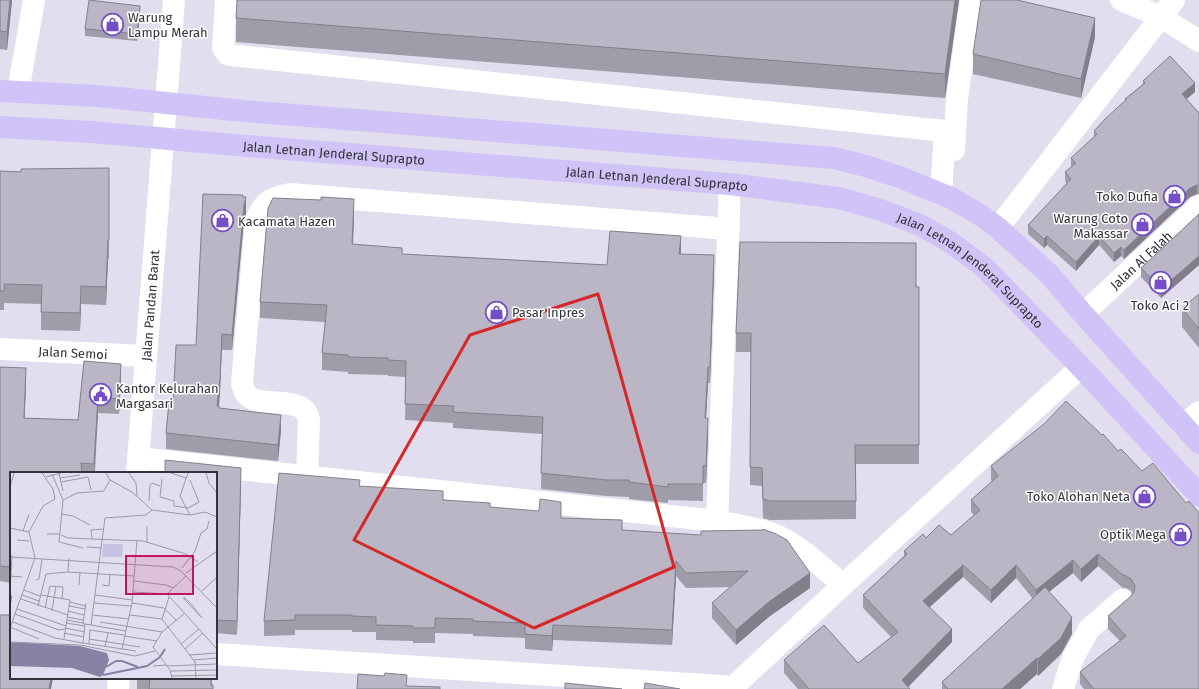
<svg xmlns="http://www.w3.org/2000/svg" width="1199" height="689" viewBox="0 0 1199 689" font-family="'Fira Sans',sans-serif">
<rect width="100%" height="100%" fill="#e2deef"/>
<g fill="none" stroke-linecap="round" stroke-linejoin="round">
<g stroke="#fff" stroke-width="22">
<path d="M226,0L223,48L227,54L230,55L945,131L941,194"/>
<path d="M1121,0L1161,17L1199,41"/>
<path d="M18,92L34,0"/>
<path d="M954,150L957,99L971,0"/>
<path d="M998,228L1174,0"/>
<path id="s1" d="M1083,314L1199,206"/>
<path id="s2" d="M0,349L145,356"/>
<path d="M1183,426L1199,412"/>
<path d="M138,458L717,521C739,526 762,528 782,538C805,550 824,569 843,585"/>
<path id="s3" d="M137,473L174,0"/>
<path d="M307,476L309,420C305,393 261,410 247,395C244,392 243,387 242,383L256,221C263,202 270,198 290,194L729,229"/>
<path d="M717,521L730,184"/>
<path d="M216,654L723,686L732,688"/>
<path d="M732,688L843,585L1081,367"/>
<path d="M118,689L119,678"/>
<path d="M1063,689L1072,660L1089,629L1122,600"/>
</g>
<g stroke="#d0c3f7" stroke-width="22">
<path d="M0,91L98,96L244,111L834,158L866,166L902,178L951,198L982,216L998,228L1049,274L1083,314L1199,443"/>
<path id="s4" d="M0,127L92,132L235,145L730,184L838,198L878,209L920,225L950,242L985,268L1081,367L1199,495"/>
</g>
</g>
<g fill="#a09daa">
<path d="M0,0H12L7,50L0,49Z"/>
<path d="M959,0L945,98L236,42V18Z"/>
<path d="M140,13L137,41L85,36V29Z"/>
<path d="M1095,37L1081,98L973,74V54Z"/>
<path d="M1143,81L1195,92L1186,99L1199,113V194H1197L1190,197L1124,259L1121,256L1114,262L1099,245L1076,271L1047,245L1044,248L1028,234V225L1067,184L1065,181V172L1071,167V158L1094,137V131L1125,101V99L1143,84Z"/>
<path d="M109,168V259H108L106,305L81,304L80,331L41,330V304L4,303V310H0V171L21,172Z"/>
<path d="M243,197L246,213L244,220L232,350H222L219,408L281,430L278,461L166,449V433L196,345Z"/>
<path d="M1199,214V265L1161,298L1141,277V268Z"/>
<path d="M354,216L353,244L402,254L607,265L680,254L714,272L710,383H708L706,418L708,434L706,483H703V501L668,500V503L629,499V497L606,496L541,489L542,434L453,428V423L405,420L406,377L388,376V375L348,374V372L322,370V353L325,322L260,318V302Z"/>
<path d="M916,287H919V464H856V519L770,520L763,518L762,486L750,485L751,352H736V333Z"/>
<path d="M1199,294V348L1182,327V308Z"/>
<path d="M84,361L121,379L119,414L98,413L95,473H11V583L0,581V367L26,384L24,418L78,420Z"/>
<path d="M1044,424L1199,689H1084L1080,684V672L1120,641L1108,629V616L1130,597L1132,594L1131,591L1126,588H1123L1098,566L1081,582L1073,573L1049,592L1072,634L1061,654L1038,676L1037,674L1020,689H942V682L1033,599L1016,578L991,603L963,577L930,607L952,642L908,687L910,689H798L784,673V660L858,663L891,637L863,608V595L904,556V551L926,538L951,535L974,515L971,512V500L992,481L991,479V466Z"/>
<path d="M216,473L241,482L237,635L216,633Z"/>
<path d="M360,486L561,518L622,530L810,588L770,616L736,645L712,618V603L731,587L686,588L676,576L672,645L553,640L552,651L525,649V638L473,636V634L435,633V643H413V641L376,640V632H352V630H295V635L264,636V621Z"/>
<path d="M137,678H212V685L213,689H137Z"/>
</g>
<g fill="#827f8b">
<path d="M10,0H12L7,50V32Z"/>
<path d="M955,0H959L945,98V74Z"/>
<path d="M140,6V13L137,41V34Z"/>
<path d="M1095,18V37L1081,98V79Z"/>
<path d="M1195,83V92L1182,103V94Z"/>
<path d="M1197,185V194L1190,197L1124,259V250L1190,188Z"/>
<path d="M246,197V213L244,220L232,350V335L244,205Z"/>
<path d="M354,199V216L352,261V244Z"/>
<path d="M681,236V252L679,270V254Z"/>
<path d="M1047,236V245L1044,248V239Z"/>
<path d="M1099,236V245L1076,271V262Z"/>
<path d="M108,240V259L106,305V287Z"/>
<path d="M1121,247V256L1114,262V253Z"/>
<path d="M714,255V272L710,383V367Z"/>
<path d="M1199,256V265L1161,298V289Z"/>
<path d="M81,286V304L80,331V313Z"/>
<path d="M222,334L220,394L217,421V406Z"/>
<path d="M121,364V379L119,414V399Z"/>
<path d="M708,367V383L705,434V418Z"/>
<path d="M26,368V384L24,433V418Z"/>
<path d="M98,397V413L94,473V464Z"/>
<path d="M281,415V430L278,461V445Z"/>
<path d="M708,418V434L706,483V466Z"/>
<path d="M241,468V482L237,635V621Z"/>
<path d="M1098,554V566L1081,582V569Z"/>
<path d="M1073,560V573L1036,602V590Z"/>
<path d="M676,561V576L672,645V630Z"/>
<path d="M963,565V577L923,613V601Z"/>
<path d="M1016,565V578L991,603V590Z"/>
<path d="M810,573V588L770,616L736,645V630L770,601Z"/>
<path d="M1072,617V634L1061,654L1038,676V659Z"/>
<path d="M553,625V640L552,651V636Z"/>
<path d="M952,629V642L906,689L902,680Z"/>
<path d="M1037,658V674L1020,689H1002Z"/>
<path d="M51,678H53L51,689H49Z"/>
</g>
<g fill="#bab6c6" stroke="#827f8b">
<path d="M0,0H10L7,32L0,31Z"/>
<path d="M89,0L140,6L137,34L85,29Z"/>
<path d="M237,0H955L945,74L236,18Z"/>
<path d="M981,0H1017L1095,18L1081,79L973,54Z"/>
<path d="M1170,56L1195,83L1182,94L1199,113V185H1197L1190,188L1124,250L1121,247L1114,253L1099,236L1076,262L1047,236L1044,239L1028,225L1071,179L1065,172L1076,163L1071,158L1097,134L1094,131L1106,118L1127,99H1125L1145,83L1143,81Z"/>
<path d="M109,168V240H108L106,287L81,286L80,313L41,312L42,285L4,284V291H0V171L21,172V169Z"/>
<path d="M203,194L243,195V197H246L244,205L232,335L222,334L220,379L217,406H219V408L281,415L278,445L166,433L169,402H173L176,345H196Z"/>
<path d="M321,197L354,199L352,244L402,248V254L607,265L610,231L681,236L679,254L714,255L710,367H708L705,418H708L706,466H703V484H668V487L629,482V480H606L541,473L543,417L453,412L454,406L405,404L406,361L388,360V358L348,357V355L322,353L327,305L260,302L268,208L273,198L321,200Z"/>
<path d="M1199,214V256L1161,289L1141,268Z"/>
<path d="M740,242L916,243V287H919V445H855L856,501H770L763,499L762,468L750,467L751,333H736Z"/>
<path d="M1199,294V329L1182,308Z"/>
<path d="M84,361L121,364L119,399L98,397L94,464L81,463L82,473H11V567L0,566V367L26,368L24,418L78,420Z"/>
<path d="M1066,401L1102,435L1103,434L1118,451L1121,449L1142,471L1153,463L1186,503L1189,501L1199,513V689H1094L1080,672L1126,636L1108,616L1130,597L1134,592L1135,586L1131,579L1126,576L1123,575L1098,554L1081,569L1073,560L1036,590L1016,565L991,590L963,565L923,601L952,629L902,680L910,689H809L784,660L824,625L858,663L898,632L863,595L907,554L904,551L923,534L926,538L939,525L951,535L980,510L971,500L998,476L991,466L1044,424Z"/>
<path d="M165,460L241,468L237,621L216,620V473H165Z"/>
<path d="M279,473L360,480L359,486L443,491V500L490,503V507L539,511L540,499L561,502V518L622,520V530L701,535V531L763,530V529L776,534L787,540L810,573L770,601L736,630L712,603L748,571L686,573L676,561L672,630L553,625L552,636L525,634V623L473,621V619L435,618V628H413V626L376,625V617L352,616V615H295V620L264,621Z"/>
<path d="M1045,587L1072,617L1061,638L1038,659L1037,658L1002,689H948L942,682Z"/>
<path d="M0,615H11V678H51L49,689H0Z"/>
<path d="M385,673L407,675L406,686L440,687V689H357L358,674L384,676Z"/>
<path d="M150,678H211V685H213V689H149Z"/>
<path d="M565,683L622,689H565Z"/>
<path d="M645,683L680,689H644Z"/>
</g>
<path fill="none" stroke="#d62828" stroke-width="3" stroke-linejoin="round" d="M598,294L674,567L534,628L354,540L470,335Z"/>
<defs>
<symbol id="shop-ring" viewBox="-11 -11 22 22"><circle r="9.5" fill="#fff" stroke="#764ec7" stroke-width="1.5"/><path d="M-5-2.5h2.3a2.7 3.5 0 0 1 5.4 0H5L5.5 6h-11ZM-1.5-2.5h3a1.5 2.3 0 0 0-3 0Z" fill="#764ec7"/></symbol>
<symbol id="civic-ring" viewBox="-11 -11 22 22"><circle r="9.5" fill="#fff" stroke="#764ec7" stroke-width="1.5"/><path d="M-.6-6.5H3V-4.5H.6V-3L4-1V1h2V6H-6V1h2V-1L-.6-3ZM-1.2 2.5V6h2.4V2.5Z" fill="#764ec7"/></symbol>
</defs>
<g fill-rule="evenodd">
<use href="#shop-ring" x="100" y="12" width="25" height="25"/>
<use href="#shop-ring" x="1162" y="184" width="25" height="25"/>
<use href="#shop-ring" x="210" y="208" width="25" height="25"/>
<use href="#shop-ring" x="1130" y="212" width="25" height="25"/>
<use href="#shop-ring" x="1148" y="270" width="25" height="25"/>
<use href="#shop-ring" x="484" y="300" width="25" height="25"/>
<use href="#civic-ring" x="88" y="382" width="25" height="25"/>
<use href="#shop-ring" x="1132" y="484" width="25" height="25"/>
<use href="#shop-ring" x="1168" y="522" width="25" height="25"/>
</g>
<g text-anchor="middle" stroke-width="3" stroke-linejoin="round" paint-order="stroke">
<g font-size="13" fill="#333239" stroke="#fff" text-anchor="start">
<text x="128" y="22">Warung<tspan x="128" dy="15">Lampu Merah</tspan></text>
<text x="1158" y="201" text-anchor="end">Toko Dufia</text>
<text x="1128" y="223" text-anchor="end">Warung Coto<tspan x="1128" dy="15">Makassar</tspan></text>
<text x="238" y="226">Kacamata Hazen</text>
<text x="1160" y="310" text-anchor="middle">Toko Aci 2</text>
<text x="512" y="317">Pasar Inpres</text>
<text x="116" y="393">Kantor Kelurahan<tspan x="116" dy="15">Margasari</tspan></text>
<text x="1130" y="501" text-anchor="end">Toko Alohan Neta</text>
<text x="1166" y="539" text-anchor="end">Optik Mega</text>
</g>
<g font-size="13" fill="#333239" stroke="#fff">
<text dy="5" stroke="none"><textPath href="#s4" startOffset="335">Jalan Letnan Jenderal Suprapto</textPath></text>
<text dy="5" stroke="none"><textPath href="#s4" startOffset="659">Jalan Letnan Jenderal Suprapto</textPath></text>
<text dy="5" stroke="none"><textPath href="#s1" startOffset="79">Jalan Al Falah</textPath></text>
<text dy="5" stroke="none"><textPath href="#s4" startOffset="995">Jalan Letnan Jenderal Suprapto</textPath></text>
<text dy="5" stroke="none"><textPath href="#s3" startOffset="168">Jalan Pandan Barat</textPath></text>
<text dy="5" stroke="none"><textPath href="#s2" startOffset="73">Jalan Semoi</textPath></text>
</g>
</g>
<g transform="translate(10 472)">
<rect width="207" height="207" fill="#e2deef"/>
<path d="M93,72H113L112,85H92Z" fill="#c9c2e4"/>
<path d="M0,170L70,174L97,181L99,188L93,203L90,205L62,196L0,194Z" fill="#8a82a6"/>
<path fill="none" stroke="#8a82a6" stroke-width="2" d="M96,195L106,189H112L128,195M93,203L137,194L150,185L155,177"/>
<path fill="none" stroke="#9c99a6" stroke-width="1" d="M49,1L53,19M96,1L100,8L122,20L142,38L180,43L195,40L207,45M119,1L126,11L127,24M161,1L176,6M178,1L170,24L180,43M196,1L199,11L207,21M42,2L53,28M36,5L51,1M50,6L70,3M152,7L150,25L164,29V34L178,36L189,30L180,8M51,10L78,5L81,18M0,15L4,1M53,28L49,70L73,76M53,28L67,21L94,19L100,8M139,29L140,13L142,11L150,14M51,42L63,44L80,53M0,56L19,60M13,59L19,42M37,62H50M51,63L58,66L133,69L176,82L188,90M82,66L81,58L94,57M7,68L19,69M137,70V55M77,75L91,76M0,85L163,95L171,99L207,136M172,96L185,79L191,61L197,57L199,49M58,100L59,86M176,101L207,79M0,104L12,105M26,108L29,107L32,87M124,109L156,113L163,116M69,113L70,101M92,113L99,114L100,102M14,118L30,124M192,119L207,105M0,120L2,83M123,120L157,122L176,104M157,122L207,177M0,123L2,124L0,135M12,123L29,129M31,123L60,128L54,167M85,123L122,128M174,125L182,133L192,146L174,127ZM11,127L58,143M60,130L75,134M84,131L121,134M122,131L154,136L167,149M28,134L36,102L58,100L124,104M59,134L75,137M35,136L40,114L53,115L52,127M7,137L56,154M42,139L46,114M58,139L74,143M5,142L49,158L55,157M82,143L119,147M120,143L152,147L185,190L186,206M57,145L73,148M152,147L159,125M57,148L73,151M3,150L45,166L73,171L75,152L116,159M90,150L152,160M56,151L75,154M75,152L73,151L76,131M81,153L95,46L136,43L142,38M0,155L29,167M0,156L25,86L19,60L33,34L45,27L43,17L32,1M55,156L75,160M54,161L74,165M114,164L147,169M79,167L130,175M0,170L70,173L125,184L145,179M73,171L126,179M79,172L80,158L114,163M171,172L189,157M95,175L98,161M112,177L122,131L127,68M175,177L193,161M179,183L207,181M183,188L207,186M143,194L156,193M157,194L207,192M161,199L207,198M162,204L207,203M162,206L160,198L143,175L152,160L174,142"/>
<path fill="#c2185b" fill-opacity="0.15" stroke="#c2185b" stroke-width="2" d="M116,84H183V122H116Z"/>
<rect width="207" height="207" fill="none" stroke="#333239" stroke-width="2"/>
</g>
</svg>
